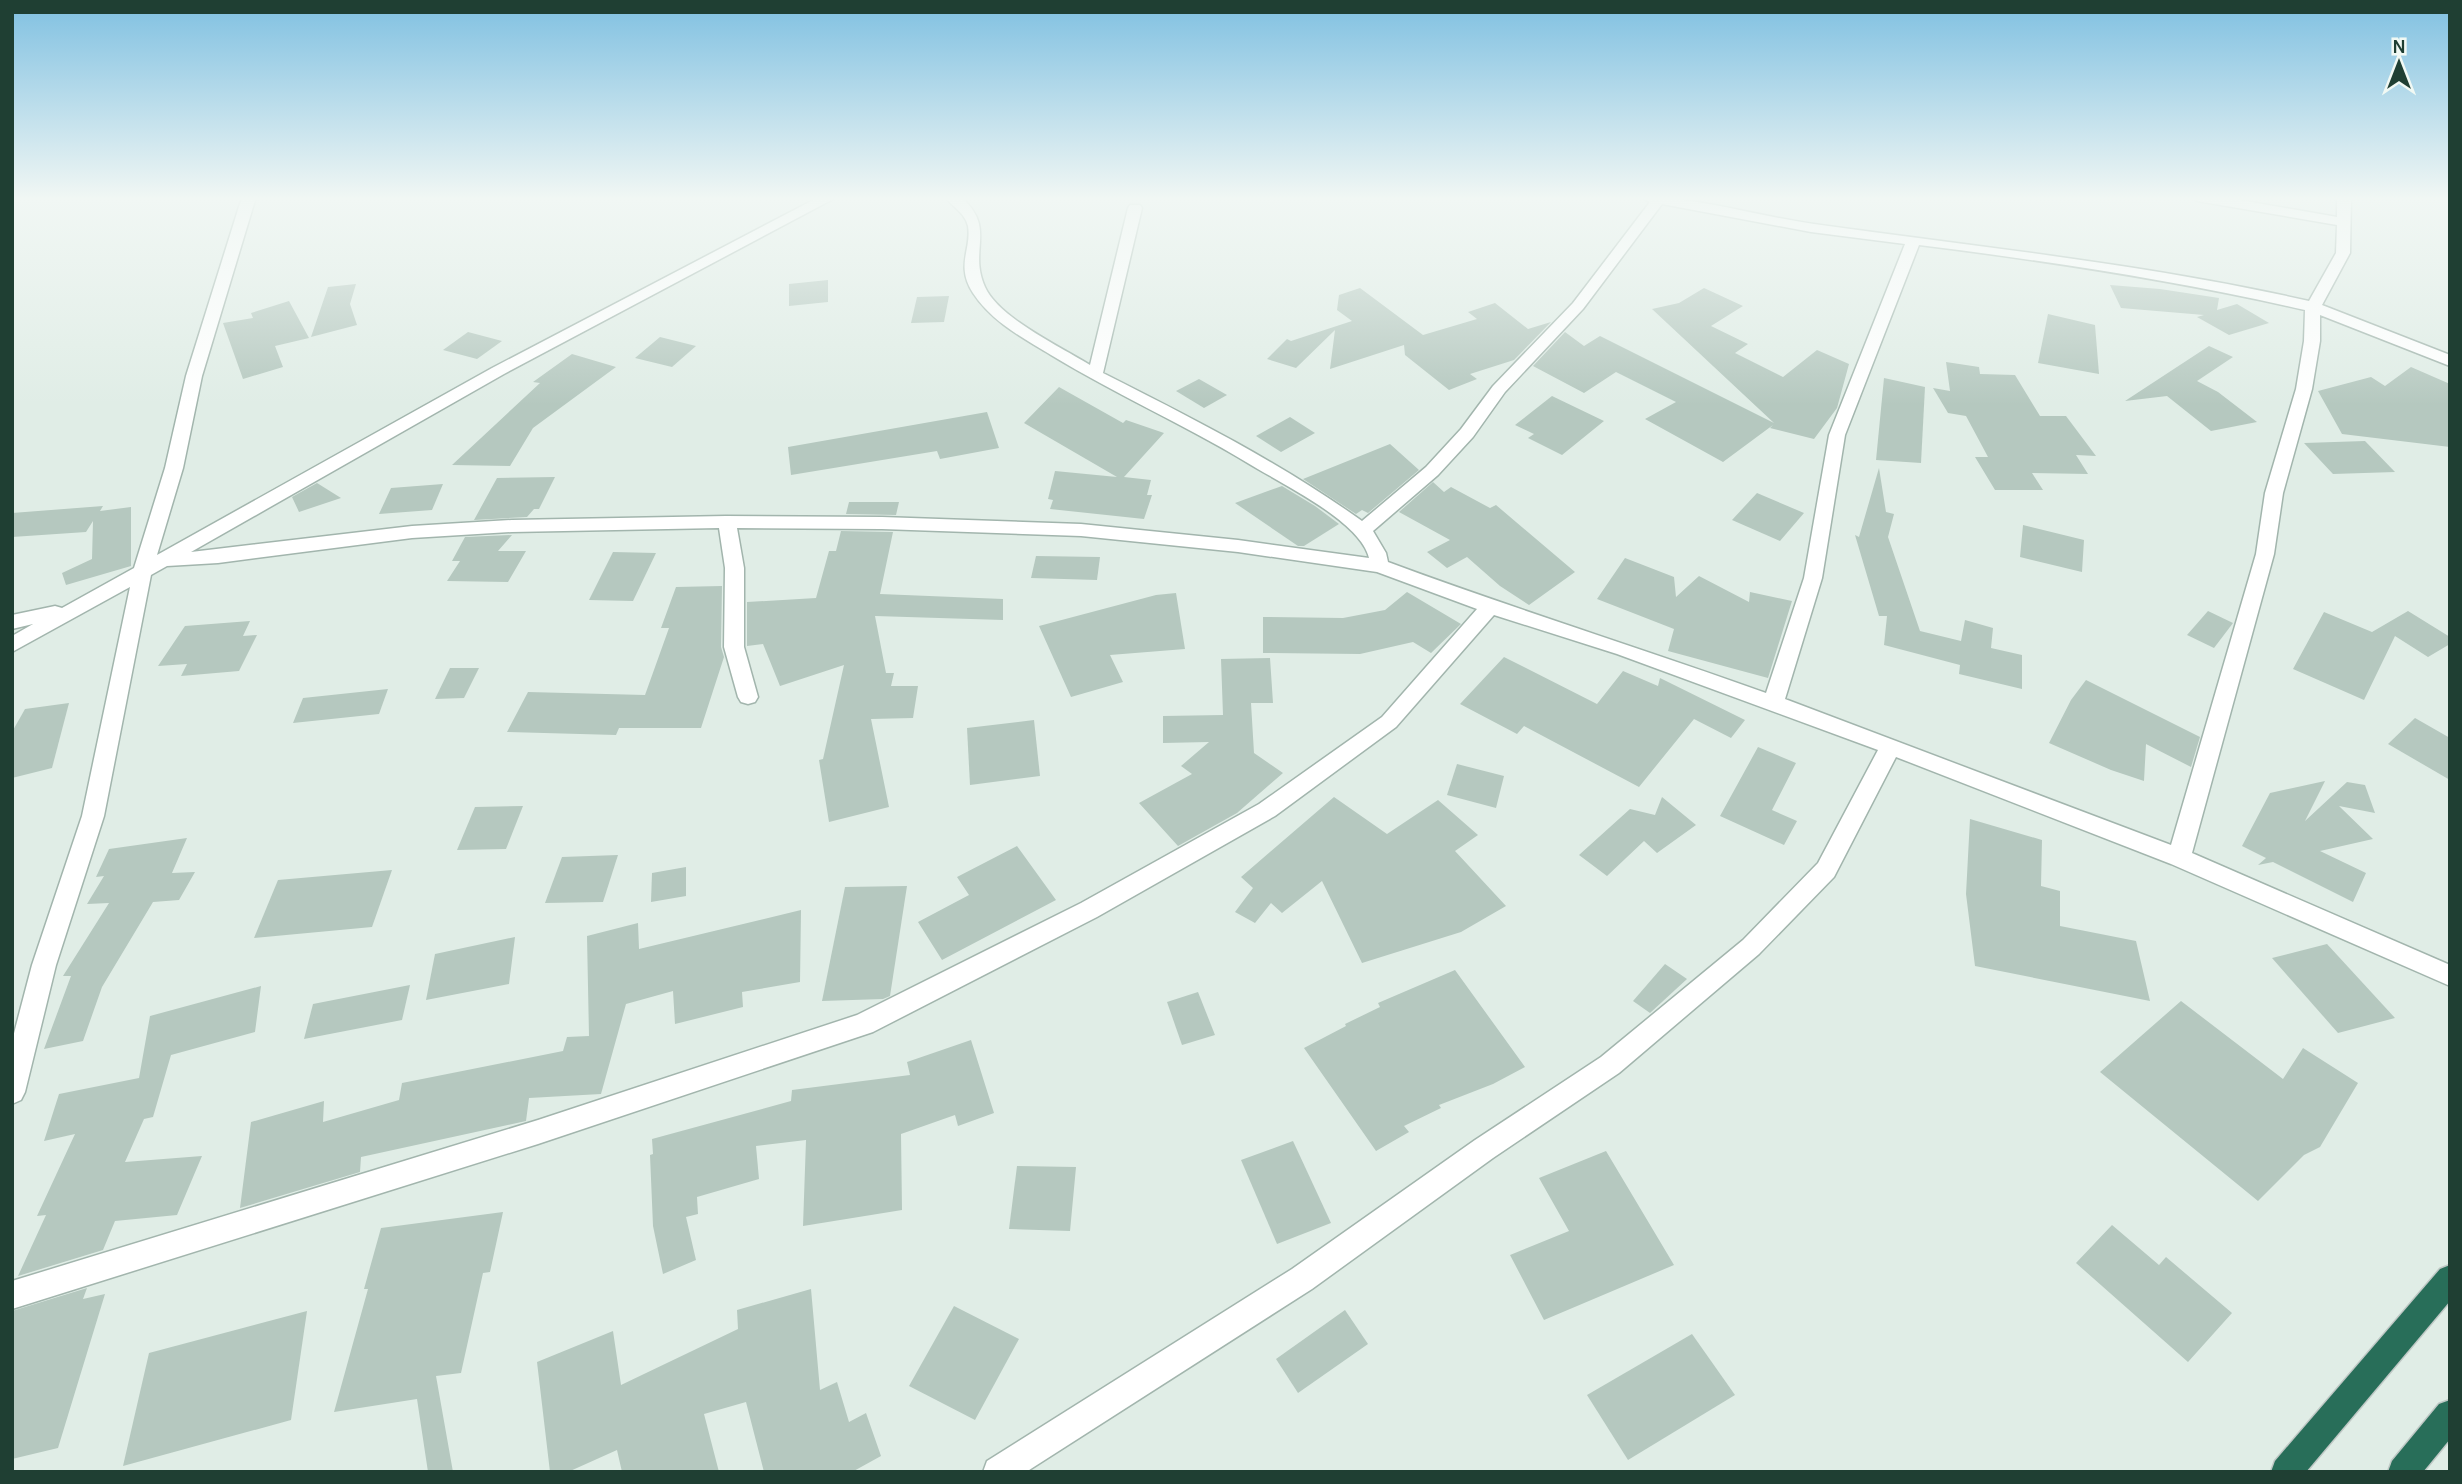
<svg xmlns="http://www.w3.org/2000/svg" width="2462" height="1484" viewBox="0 0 2462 1484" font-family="Karla,sans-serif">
<rect width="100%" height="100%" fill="#e0ede6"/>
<g fill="#b5c8bf">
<path d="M828,280V302L789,306V284Z"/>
<path d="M356,284L350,304L357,325L311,337L328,287Z"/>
<path d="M2110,285L2160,289L2219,298L2217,310L2237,304L2269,323L2229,335L2197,317L2204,315L2121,308Z"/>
<path d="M1360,288L1423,335L1477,319L1468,312L1495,303L1528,329L1551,322L1514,360L1470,374L1477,379L1449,390L1405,355L1404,345L1330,369L1335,330L1296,368L1267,359L1287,339L1291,341L1352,321L1337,310L1339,295Z"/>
<path d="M1704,288L1743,306L1711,326L1748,344L1735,353L1783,377L1817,350L1849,364L1837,408L1814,439L1770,428L1773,425L1723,462L1645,419L1676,402L1616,372L1584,393L1533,366L1565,332L1584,346L1600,336L1774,423L1652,309L1679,303Z"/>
<path d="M949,296L944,322L911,323L917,297Z"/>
<path d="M289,301L309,338L275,346L283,367L243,379L223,323L253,318L251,313Z"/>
<path d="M2048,314L2095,325L2099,374L2038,363Z"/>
<path d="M468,332L502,341L477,359L443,350Z"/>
<path d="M660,337L696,346L672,367L635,358Z"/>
<path d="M2209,346L2233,357L2197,381L2218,392L2257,422L2211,431L2167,396L2125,401Z"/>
<path d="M572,354L616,367L533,428L510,466L452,465L540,383L533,382Z"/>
<path d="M1946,362L1979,367L1980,374L2015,375L2040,416H2066L2096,456L2076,455L2088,474L2032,473L2043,490H1995L1975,457H1988L1966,416L1948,413L1933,388L1950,391Z"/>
<path d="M2411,367L2450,384V447L2342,434L2318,391L2371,377L2385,386Z"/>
<path d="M1884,378L1925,387L1921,463L1876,460Z"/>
<path d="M1199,379L1227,395L1204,408L1176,391Z"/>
<path d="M1059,387L1123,423L1126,420L1164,433L1124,477L1151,480L1147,495H1152L1144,519L1050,509L1053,500L1048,499L1055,471L1117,477L1024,423Z"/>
<path d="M1552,396L1604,421L1562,455L1528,438L1534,434L1515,425Z"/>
<path d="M987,412L999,448L940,459L937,451L791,475L788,447Z"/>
<path d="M1290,417L1315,433L1281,452L1256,436Z"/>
<path d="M2365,441L2395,472L2333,474L2304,443Z"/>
<path d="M1390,444L1419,470L1368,513L1362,510L1356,514L1303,479Z"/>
<path d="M1879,468L1886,512L1894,514L1888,537L1920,631L1961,641L1965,620L1993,628L1991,648L2022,655V689L1959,674L1960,665L1884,645L1887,616H1879L1855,535L1859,537Z"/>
<path d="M555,477L539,509H534L527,517L474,520L497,478Z"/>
<path d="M1433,482L1444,492L1451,487L1490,508L1496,505L1575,572L1529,605L1500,586L1467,557L1447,568L1427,552L1450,540L1399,512Z"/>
<path d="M317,483L341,498L299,512L292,497Z"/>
<path d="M443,484L432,510L379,514L391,488Z"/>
<path d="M1282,486L1315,506L1339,524L1304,546H1298L1235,503Z"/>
<path d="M1757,493L1804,513L1780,541L1732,520Z"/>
<path d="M849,502H899L896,515L846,514Z"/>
<path d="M103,506L100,511L131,507V566L66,585L62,573L92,559L93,521L86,532L12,537V513Z"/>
<path d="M2023,525L2084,540L2082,572L2020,557Z"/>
<path d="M841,531L893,532L880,594L1003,599V620L875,616L886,673H894L891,686H918L913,718L871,719L889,807L829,822L819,760L823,759L844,665L780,686L763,644L747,646V602L816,598L829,551H836Z"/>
<path d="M512,535L498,551H526L508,582L447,581L460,561H452L465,537Z"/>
<path d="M613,552L656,553L633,601L589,600Z"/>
<path d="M1036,556L1100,557L1097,580L1031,578Z"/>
<path d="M1625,558L1674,577L1676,597L1699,576L1749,602L1750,592L1792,601L1768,678L1668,651L1674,629L1597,599Z"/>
<path d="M722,586L721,647L724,657L701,728H619L616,735L507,732L528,692L645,695L669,628H661L676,587Z"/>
<path d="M1407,592L1461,624L1431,653L1413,642L1360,654L1263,653V617L1343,618L1385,610Z"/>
<path d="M1176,593L1185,649L1110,655L1123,682L1071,697L1039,626L1156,595Z"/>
<path d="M2208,611L2233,623L2214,648L2187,635Z"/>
<path d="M2408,611L2450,637V644L2428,657L2395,636L2364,700L2293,669L2324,612L2372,632Z"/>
<path d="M250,621L243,636L257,635L239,671L181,676L187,664L158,666L185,626Z"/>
<path d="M1504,657L1597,704L1623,671L1658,686L1660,678L1745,720L1731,738L1694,719L1639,787L1524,726L1517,734L1460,704Z"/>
<path d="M1270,658L1273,703H1251L1254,753L1283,773L1237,813L1178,846L1139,803L1192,774L1181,766L1209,742L1163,743V716L1223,715L1221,659Z"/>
<path d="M450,668H479L464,698L435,699Z"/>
<path d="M2086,680L2200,737L2191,767L2146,744L2144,781L2111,770L2049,743L2071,700Z"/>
<path d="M388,689L379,714L293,723L303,698Z"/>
<path d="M69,703L52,768L12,778V732L25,709Z"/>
<path d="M2415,718L2450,738V780L2388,744Z"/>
<path d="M1034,720L1040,776L970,785L967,728Z"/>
<path d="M1758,747L1796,763L1772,810L1797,821L1784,845L1720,816Z"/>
<path d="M1457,764L1504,776L1496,808L1447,795Z"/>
<path d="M2325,781L2305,821L2347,782L2365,785L2375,813L2339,806L2373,839L2320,851L2366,873L2353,902L2273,862L2258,865L2266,858L2242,846L2270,793Z"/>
<path d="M1334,797L1387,834L1438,800L1478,835L1455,851L1506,906L1461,932L1362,963L1322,881L1282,913L1271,903L1255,923L1235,912L1253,888L1241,877Z"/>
<path d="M1662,797L1696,825L1657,853L1644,841L1607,876L1579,855L1630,809L1655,815Z"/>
<path d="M523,806L506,849L457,850L475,807Z"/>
<path d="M1970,819L2042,840L2041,886L2060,891V926L2136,941L2150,1001L1975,966L1966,894Z"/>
<path d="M187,838L172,873L195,872L179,900L153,902L102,987L83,1041L44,1049L71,976H63L109,903L87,904L104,876L96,877L109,849Z"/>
<path d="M1017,846L1056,900L942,960L918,922L969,895L957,877Z"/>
<path d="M618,855L603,902L545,903L562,857Z"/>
<path d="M686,867V896L651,902L652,873Z"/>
<path d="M392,870L372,927L254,938L278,880Z"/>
<path d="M907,886L890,996L883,999L822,1001L845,887Z"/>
<path d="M801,910L800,982L742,992L743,1007L675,1024L673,991L626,1004L601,1094L529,1098L526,1121L361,1157L360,1172L240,1208L251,1122L324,1101L323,1122L399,1100L402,1083L563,1051L567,1037L589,1036L587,936L638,923L639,949Z"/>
<path d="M515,937L509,984L426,1000L435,954Z"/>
<path d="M2327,944L2395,1018L2338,1033L2272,958Z"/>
<path d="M1665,964L1687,979L1650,1013L1633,1001Z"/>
<path d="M1455,970L1525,1067L1493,1084L1439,1105L1441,1108L1404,1126L1409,1132L1376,1151L1304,1048L1346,1026L1345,1024L1380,1007L1378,1003Z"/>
<path d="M410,985L402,1020L304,1039L313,1004Z"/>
<path d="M261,986L255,1032L171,1055L153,1117L144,1119L125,1162L202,1156L177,1215L115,1221L103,1250L18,1276L46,1215L37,1216L75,1134L44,1141L59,1094L139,1078L150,1016Z"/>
<path d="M1198,992L1215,1035L1182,1045L1167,1002Z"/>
<path d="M2181,1001L2283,1079L2303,1048L2358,1083L2320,1147L2304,1155L2258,1201L2100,1072Z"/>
<path d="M971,1040L994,1113L958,1126L955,1115L901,1134L902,1210L803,1226L806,1140L756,1146L759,1179L697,1197L698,1214L686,1217L696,1260L663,1274L653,1226L650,1155L653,1154L652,1139L791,1101L792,1090L910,1075L907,1062Z"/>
<path d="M1293,1141L1331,1223L1277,1244L1241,1160Z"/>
<path d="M1606,1151L1674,1265L1544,1320L1510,1255L1569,1231L1539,1178Z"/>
<path d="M1017,1166L1076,1167L1070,1231L1009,1229Z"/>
<path d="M503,1212L490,1272L483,1273L461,1373L436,1376L453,1472H428L417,1399L334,1412L368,1289H364L381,1228Z"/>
<path d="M2112,1225L2159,1265L2166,1257L2232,1313L2188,1362L2076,1263Z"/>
<path d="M87,1288L83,1299L105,1294L58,1448L12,1459V1311Z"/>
<path d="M811,1289L820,1390L837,1382L849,1422L866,1413L881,1456L852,1472H764L746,1402L704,1414L719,1472H622L617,1450L568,1472H550L537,1362L613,1331L621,1385L738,1329L737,1310Z"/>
<path d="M954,1306L1019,1339L975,1420L909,1386Z"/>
<path d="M1345,1310L1368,1344L1298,1393L1276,1359Z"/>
<path d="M307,1311L291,1420L123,1466L149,1353Z"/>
<path d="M1692,1334L1735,1395L1628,1460L1587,1395Z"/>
</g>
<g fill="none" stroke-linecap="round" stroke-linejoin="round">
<defs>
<path id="minor" d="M242,197H256L202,376L183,468L157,555L492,368L819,197H837L504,374L191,552L412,526L512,520L726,516L882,517L1081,524L1238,540L1369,558C1361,521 1278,482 1246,462C1183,424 1115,394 1051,355C1023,338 992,322 973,293C955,265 972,249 968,226C965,213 953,207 945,197H961C997,229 968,249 985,287C999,318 1061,347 1090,365L1128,208L1130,205H1140L1142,208L1103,373C1192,418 1281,463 1362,521L1426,467L1461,429L1493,386L1573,303L1650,202L1640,197C1699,197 1756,216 1814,224C1979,247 2146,264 2309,301L2336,253L2337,225L2197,201L2190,197H2223L2337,217V197H2351L2350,253L2322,305L2450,355V366L2320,315V341L2312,389L2283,493L2274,554L2192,853L2450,965V986L2171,864L1896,757L1834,877L1759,954L1619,1073L1493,1158L1312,1289L1026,1472H983L987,1461L1292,1269L1475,1140L1601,1057L1743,940L1818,863L1878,750L1617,654L1494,615L1396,727L1275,816L1097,917L873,1032L538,1144L12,1309V1281L538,1120L857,1015L1081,903L1259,804L1382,717L1477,609L1377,572L1238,552L1081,536L882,529L737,528L744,568V647L758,697L755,702L748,704L741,702L738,697L724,647L725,568L719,528L512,532L412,538L218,563L167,566L151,575L104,816L56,965L25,1092L21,1100L12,1104V1041L32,965L82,816L130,587L12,652V636L33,624L12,629V615L55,606L62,608L134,568L165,468L186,376ZM1662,204L1811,232L1905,244L1829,435L1804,578L1766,693C1641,648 1514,609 1388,562L1386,553L1373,531L1438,475L1473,437L1505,392L1583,309ZM1919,245C2048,261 2179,281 2305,310L2304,341L2296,389L2265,493L2256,554L2171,845L1785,699L1822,578L1845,435Z"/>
<g id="highway">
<path d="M2450,1265V1301L2306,1472H2271L2275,1461L2440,1269Z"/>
<path d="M2450,1400V1439L2423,1472H2388L2392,1461L2439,1404Z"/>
</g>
</defs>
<use href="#minor" stroke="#a2b5ad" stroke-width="3"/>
<use href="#highway" stroke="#c0c9c6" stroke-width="3"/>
<use href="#minor" fill="#fff" fill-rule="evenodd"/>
<use href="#highway" fill="#286e59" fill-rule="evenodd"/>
</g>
<linearGradient id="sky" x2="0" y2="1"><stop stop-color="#7fc0e1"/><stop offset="0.49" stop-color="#f1f7f4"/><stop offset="1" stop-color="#f1f7f4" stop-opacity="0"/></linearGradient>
<rect width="2462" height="405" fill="url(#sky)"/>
<rect width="2462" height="1484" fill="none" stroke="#1f3f33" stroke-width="28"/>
<g transform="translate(2399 63)" stroke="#f1f9f4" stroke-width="5" paint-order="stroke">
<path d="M0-5L12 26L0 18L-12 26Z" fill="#1f3f33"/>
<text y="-10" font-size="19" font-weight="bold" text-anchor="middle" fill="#1f3f33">N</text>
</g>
</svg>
